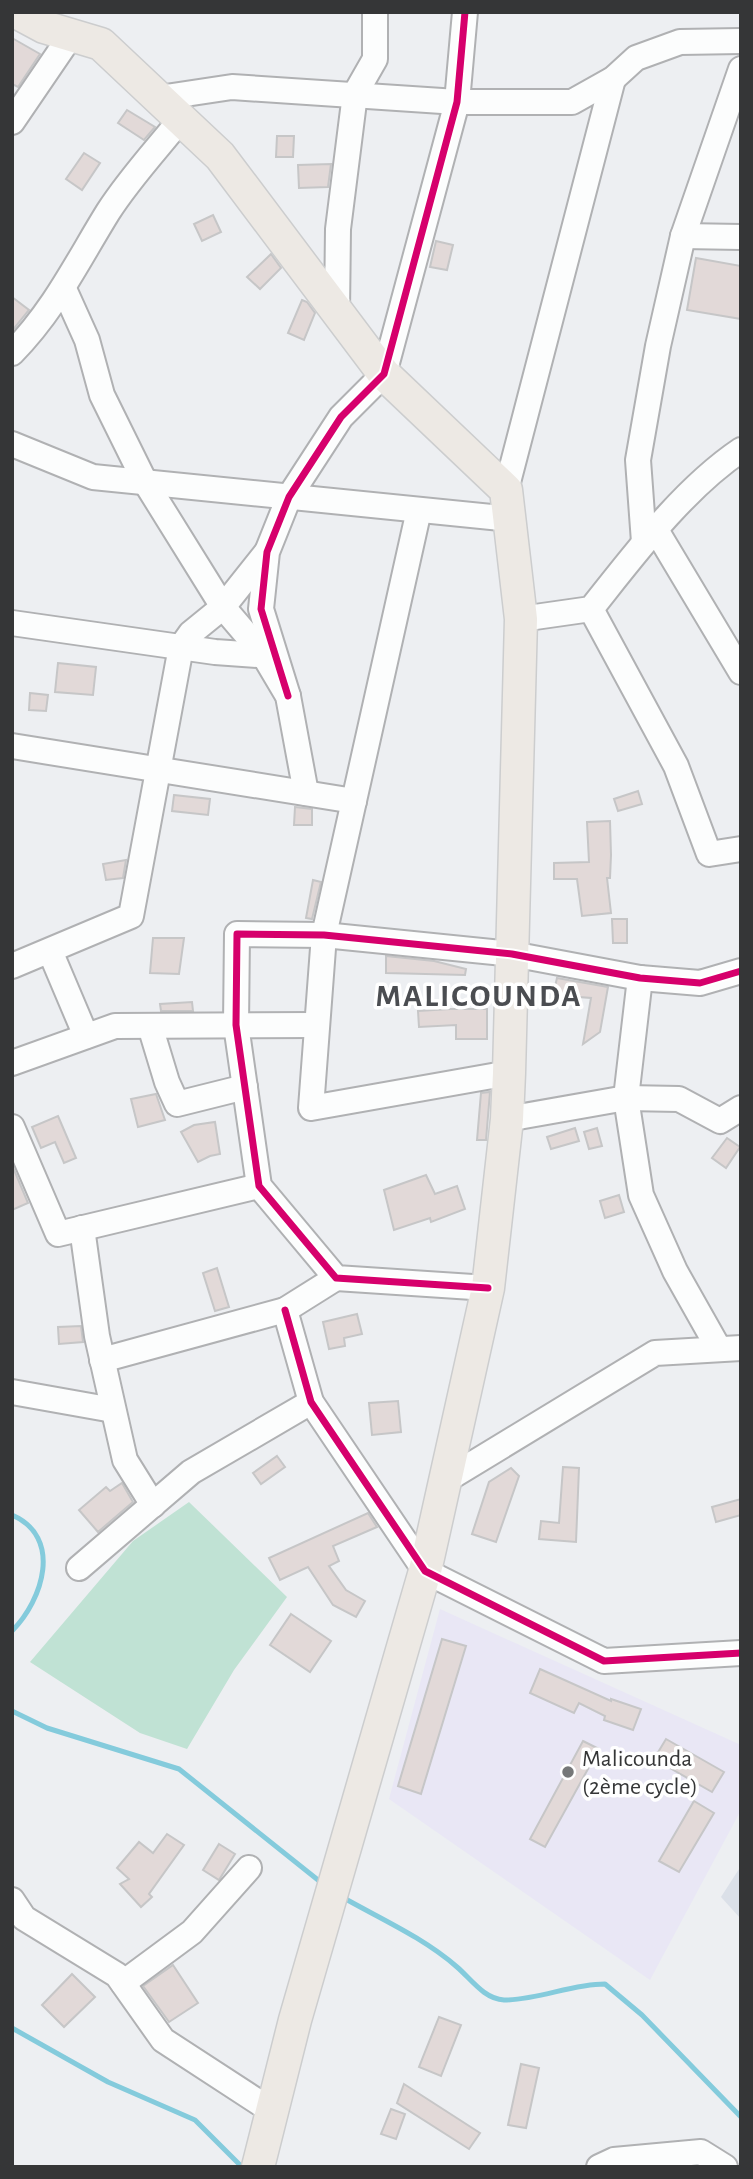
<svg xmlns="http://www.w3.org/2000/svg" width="753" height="2179" viewBox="0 0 753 2179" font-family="'Alegreya Sans',sans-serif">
<rect width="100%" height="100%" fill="#edeff2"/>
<path fill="#dbe0e8" d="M741,1866V1919L721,1897Z"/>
<path fill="#e9e7f5" d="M440,1609L741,1745V1810L650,1980L389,1799Z"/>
<path fill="#c0e2d4" d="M189,1502L287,1597L234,1670L187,1749L140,1733L30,1662L133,1541Z"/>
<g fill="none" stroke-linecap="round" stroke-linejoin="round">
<g stroke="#84cbdc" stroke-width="5">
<path d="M12,1515C63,1537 43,1600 12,1631"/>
<path d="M12,1711L47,1728L179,1769L323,1884"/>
<path d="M342,1897C381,1919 424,1938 457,1967C471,1979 484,1999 504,2000C539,2000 571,1984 605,1984L642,2015L741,2117"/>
<path d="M12,2028L108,2082L195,2120L242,2167"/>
</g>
</g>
<g fill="#e2d9d8" stroke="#c6c6c7" stroke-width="2">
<path d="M12,38L40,54L18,87L12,84Z"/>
<path d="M127,110L155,127L144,140L118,123Z"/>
<path d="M277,136H294L293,157H276Z"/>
<path d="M84,153L100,163L82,190L66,179Z"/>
<path d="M331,164L328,187L299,188L298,165Z"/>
<path d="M213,215L221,232L202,241L194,224Z"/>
<path d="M436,241L453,245L447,270L430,267Z"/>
<path d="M271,254L281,268L260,289L247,277Z"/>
<path d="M696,258L741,266V319L687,310Z"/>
<path d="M12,297L29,310L12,331Z"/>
<path d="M302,300L307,302L315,313L304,340L288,333Z"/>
<path d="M58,663L96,667L93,695L55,692Z"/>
<path d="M30,693L48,695L46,711L29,710Z"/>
<path d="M638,791L642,804L618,811L614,799Z"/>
<path d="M174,795L210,799L208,815L172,811Z"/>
<path d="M295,807L312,809V825H294Z"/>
<path d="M610,821L611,855L610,878H607L611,913L582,916L577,879H554V863L589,862L587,822Z"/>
<path d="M126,860L123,878L106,880L103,864Z"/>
<path d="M313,880L321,882L312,919L306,918Z"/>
<path d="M612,919H627V943H613Z"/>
<path d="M153,938H184L179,974L150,973Z"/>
<path d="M386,956L434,961L466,969L465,975L386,973Z"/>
<path d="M557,978L608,987L600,1032L583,1044L591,998L553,995Z"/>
<path d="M192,1002L193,1011H161L160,1004Z"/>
<path d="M450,1009H487V1039H456V1025L419,1027L418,1011Z"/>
<path d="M490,1092L486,1140H477L481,1093Z"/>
<path d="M156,1094L165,1120L138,1127L131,1099Z"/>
<path d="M58,1116L76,1158L64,1163L55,1142L41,1148L32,1127Z"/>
<path d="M215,1122L220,1154L210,1156L198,1162L181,1132L194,1125Z"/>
<path d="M575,1128L579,1141L551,1149L547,1137Z"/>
<path d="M597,1128L602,1146L589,1149L584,1132Z"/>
<path d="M727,1138L740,1147L726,1168L712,1158Z"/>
<path d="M12,1165L28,1203L12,1210Z"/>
<path d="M426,1175L435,1194L457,1186L465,1209L431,1222L430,1218L394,1230L384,1190Z"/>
<path d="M619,1195L624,1212L605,1218L600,1201Z"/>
<path d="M217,1268L229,1307L215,1311L203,1273Z"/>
<path d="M357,1314L362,1334L344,1338L345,1346L329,1349L323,1322Z"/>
<path d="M81,1326L83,1342L59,1344L58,1327Z"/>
<path d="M398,1401L401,1432L372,1435L369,1403Z"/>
<path d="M277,1456L285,1467L261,1484L253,1473Z"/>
<path d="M563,1467L579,1468L576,1542L539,1539L541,1521L559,1523Z"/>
<path d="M511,1468L519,1476L496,1542L472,1534L489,1482Z"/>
<path d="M122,1483L133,1502L98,1532L79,1510L106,1487L110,1491Z"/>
<path d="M741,1499V1515L716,1522L712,1507Z"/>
<path d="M368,1513L377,1527L333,1546L339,1561L329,1566L346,1590L365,1601L356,1617L333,1605L308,1567L280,1580L269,1558Z"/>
<path d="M291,1614L331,1641L310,1672L270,1645Z"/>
<path d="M442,1639L466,1646L421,1794L398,1786Z"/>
<path d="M540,1669L611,1701V1699L641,1709L633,1730L604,1720L605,1716L579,1703L574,1713L530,1693Z"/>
<path d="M666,1739L724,1772L712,1792L654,1759Z"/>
<path d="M583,1741L599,1749L545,1847L530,1839Z"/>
<path d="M694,1801L714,1813L679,1872L659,1861Z"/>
<path d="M167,1834L184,1845L149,1894L152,1897L141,1907L120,1884L129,1879L117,1868L139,1842L153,1853Z"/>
<path d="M219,1844L235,1854L219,1880L203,1870Z"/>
<path d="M173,1965L198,2003L169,2022L143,1986Z"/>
<path d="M72,1974L95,1997L64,2027L42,2005Z"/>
<path d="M439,2017L461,2025L441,2076L419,2067Z"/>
<path d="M521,2064L539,2068L526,2128L508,2125Z"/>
<path d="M404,2084L480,2133L469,2149L397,2103Z"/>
<path d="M391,2109L405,2114L396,2139L381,2134Z"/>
</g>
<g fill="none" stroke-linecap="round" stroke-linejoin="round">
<defs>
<g id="minor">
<path d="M159,98L232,87L457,102H572L613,79L636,58L680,42L741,41"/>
<path d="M12,122L72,34"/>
<path d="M683,236L741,237"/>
<path d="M64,289L87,340L102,395L144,480L223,607L263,654L288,696L306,793"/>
<path d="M337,311L338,229L355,94L375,59V12"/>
<path d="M12,353C55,309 77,262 108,212C129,179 157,149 181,119"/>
<path d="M12,444L93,477L511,519"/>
<path d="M506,490L613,79"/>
<path d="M419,510L324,935L311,1108L509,1073"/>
<path d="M656,530L741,672"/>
<path d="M644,542L638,460L658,346L683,236L741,69"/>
<path d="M591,609L676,766L709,854L741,849"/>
<path d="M521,619L591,609C634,555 683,489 741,450"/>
<path d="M12,623L215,652L272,656"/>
<path d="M288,696L261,609L267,552L289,497L341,417L384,374L457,102L465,12"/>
<path d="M12,746L354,801"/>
<path d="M50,951L86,1036"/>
<path d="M12,966L131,916L181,647L191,633L223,607L266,553"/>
<path d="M640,978L626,1098L641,1195L675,1271L719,1349"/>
<path d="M150,1026L167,1082L177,1104L245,1087"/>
<path d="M12,1063L115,1026L317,1025"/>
<path d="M507,1119L626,1098L679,1099L720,1121L741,1108"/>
<path d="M12,1127L58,1234L259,1186"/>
<path d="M82,1228L97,1336L125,1460L153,1505"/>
<path d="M488,1288L336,1278L259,1186L236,1025L237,934L324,935L512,954L640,978L700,983L741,971"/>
<path d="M285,1310L311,1402L425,1571L604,1661L741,1653"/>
<path d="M102,1360L285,1310L336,1278"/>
<path d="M12,1392L113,1410"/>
<path d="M446,1480L655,1353L741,1348"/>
<path d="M79,1568L191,1472L311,1402"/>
<path d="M12,1900L24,1918L117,1975L163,2040L272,2111"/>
<path d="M123,1983L192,1932L249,1868"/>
<path d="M599,2167L614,2160L701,2152L725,2167"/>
</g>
<path id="major" d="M16,12L44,27L101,44L220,156L384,374L506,490L521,619L509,1073L507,1119L488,1288L425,1571L295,2020L258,2167"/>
</defs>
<use href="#minor" stroke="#b0b1b3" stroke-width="28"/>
<use href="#major" stroke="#cccdce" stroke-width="35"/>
<use href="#minor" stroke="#fcfdfd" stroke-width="24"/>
<use href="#major" stroke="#ede9e4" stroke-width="32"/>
<defs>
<g id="cycleway">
<path d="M288,696L261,609L267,552L289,497L341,417L384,374L457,102L465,12"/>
<path d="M488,1288L336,1278L259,1186L236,1025L237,934L324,935L512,954L640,978L700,983L741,971"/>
<path d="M285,1310L311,1402L425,1571L604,1661L741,1653"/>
</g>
</defs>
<use href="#cycleway" stroke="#fff" stroke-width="11"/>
<use href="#cycleway" stroke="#d6006c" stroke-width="7"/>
</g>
<circle fill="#757778" stroke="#fff" stroke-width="2.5" cx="568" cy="1772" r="7"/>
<g text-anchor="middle" stroke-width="7" stroke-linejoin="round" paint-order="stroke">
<g font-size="24" fill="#353637" stroke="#fff" text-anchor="start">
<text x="582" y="1766">Malicounda<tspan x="582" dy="28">(2ème cycle)</tspan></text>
</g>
<g font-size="32" font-weight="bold" letter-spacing="2" fill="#4b4d51" stroke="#fff">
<text x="479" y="1006">MALICOUNDA</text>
</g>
</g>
<rect width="753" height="2179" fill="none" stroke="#353637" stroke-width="28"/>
</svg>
